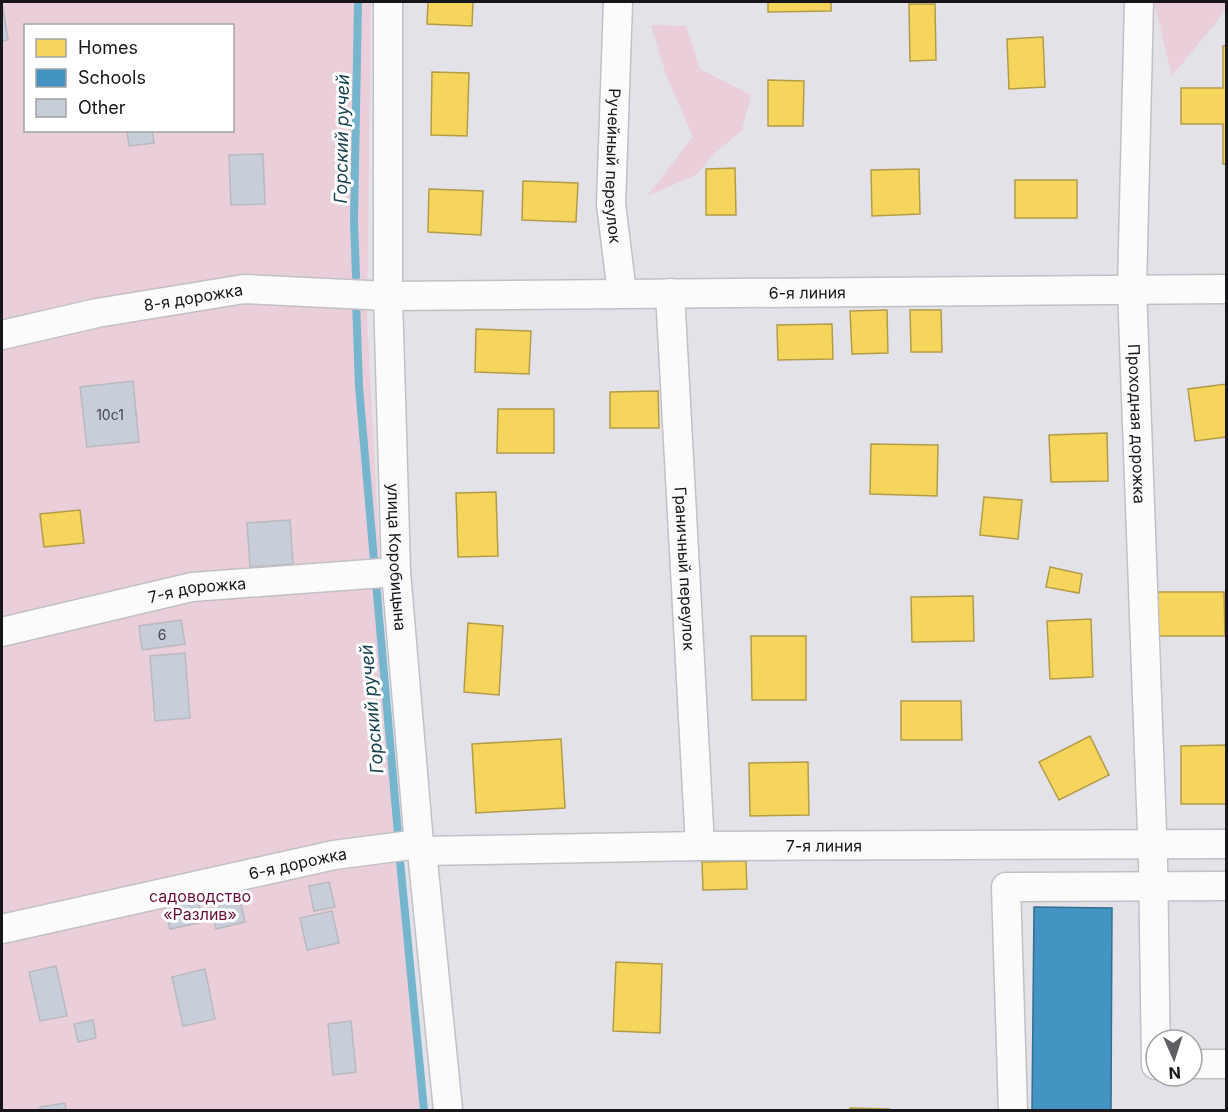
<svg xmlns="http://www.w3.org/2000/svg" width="1228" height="1112" viewBox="0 0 1228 1112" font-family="Inter,sans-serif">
<rect width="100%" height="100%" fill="#e3e2e9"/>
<g fill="#eaceda" fill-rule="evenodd">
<path d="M2,2H371L367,315L395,854L421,1110H2ZM26,26H232V130H26Z"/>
<path d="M1154,2H1226V10L1172,76Z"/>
<path d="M651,25L686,26L700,69L751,95L742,130L715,153L696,175L647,196L693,137L666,75Z"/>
</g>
<g fill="#f6d55c" stroke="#b39c48" stroke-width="1.5">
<path d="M428,2H473L472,26L427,24Z"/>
<path d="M768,2H831V11L768,12Z"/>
<path d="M909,4H935L936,60L910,61Z"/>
<path d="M1043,37L1045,87L1009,89L1007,39Z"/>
<path d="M1223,46H1226V164H1223V124H1181V88H1223Z"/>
<path d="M432,72L469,73L467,136L431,135Z"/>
<path d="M768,80L804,81L803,126H768Z"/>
<path d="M735,168L736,215H706V169Z"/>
<path d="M919,169L920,214L872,216L871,170Z"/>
<rect x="1015" y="180" width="62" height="38"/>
<path d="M523,181L578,183L576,222L522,220Z"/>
<path d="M429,189L483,191L481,235L428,232Z"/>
<path d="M887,310L888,353L852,354L850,311Z"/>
<path d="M910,310H941L942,352H911Z"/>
<path d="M832,324L833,359L778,360L777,325Z"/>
<path d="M476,329L531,331L529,374L475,372Z"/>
<path d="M1226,384V437L1195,441L1188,389Z"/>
<path d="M658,391L659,428H610V392Z"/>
<path d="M498,409H554V453H497Z"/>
<path d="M1107,433L1108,481L1051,482L1049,435Z"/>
<path d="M871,444L938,445L937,496L870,494Z"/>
<path d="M496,492L498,556L458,557L456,493Z"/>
<path d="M984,497L1022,500L1018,539L980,535Z"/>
<path d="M80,510L84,543L44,547L40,514Z"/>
<path d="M1050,567L1082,574L1079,593L1046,587Z"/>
<path d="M1154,592H1224L1225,636H1155Z"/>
<path d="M973,596L974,641L912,642L911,597Z"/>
<path d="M1091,619L1093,677L1050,679L1047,621Z"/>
<path d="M468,623L503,626L499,695L464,692Z"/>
<path d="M751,636H806V700H752Z"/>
<path d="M901,701H961L962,740H901Z"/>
<path d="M1090,736L1109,775L1059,800L1039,762Z"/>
<path d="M561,739L565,808L476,813L472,744Z"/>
<path d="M1226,745V804H1181V746Z"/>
<path d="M808,762L809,815L750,816L749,763Z"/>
<path d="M746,861L747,889L703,890L702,862Z"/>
<path d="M616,962L662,964L660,1033L613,1031Z"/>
<path d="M850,1108L889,1109V1110H850Z"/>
</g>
<path fill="#4393c3" stroke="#366e91" stroke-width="1.5" d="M1034,907L1112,908L1111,1110H1032Z"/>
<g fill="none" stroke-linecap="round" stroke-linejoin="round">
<g stroke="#75b5ce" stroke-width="8">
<path d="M356,276L354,221L358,2"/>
<path d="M356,301L359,387L374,560"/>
<path d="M376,582L398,834"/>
<path d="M400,861L424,1110"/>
</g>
</g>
<g fill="#c7cdd9" stroke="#b9b9be" stroke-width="1.5">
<path d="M2,2L8,40L2,41Z"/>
<path d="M127,130H152L154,143L129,146Z"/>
<path d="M263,154L265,204L231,205L229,155Z"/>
<path d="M133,381L139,442L87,447L80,387Z"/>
<path d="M290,520L293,564L250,567L247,523Z"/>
<path d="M181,620L185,644L142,650L139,626Z"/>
<path d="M185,653L190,718L155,721L150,656Z"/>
<path d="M329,882L335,907L314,911L309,886Z"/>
<path d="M238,892L245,922L216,929L210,898Z"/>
<path d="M198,900L203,922L170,929L165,907Z"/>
<path d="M332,911L339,943L307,950L300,918Z"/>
<path d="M56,966L67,1016L40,1021L29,972Z"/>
<path d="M205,969L215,1019L183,1026L172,977Z"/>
<path d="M93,1020L96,1038L78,1042L74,1024Z"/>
<path d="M351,1021L356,1072L333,1075L328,1024Z"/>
<path d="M65,1103L66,1110H41L40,1107Z"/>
</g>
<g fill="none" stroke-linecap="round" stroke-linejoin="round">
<defs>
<g id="minor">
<path id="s1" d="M388,2V296L396,572L419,844L422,851L448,1110"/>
<path id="s2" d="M618,2L611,204L622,293"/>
<path id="s3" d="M1139,2L1132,288L1153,860L1156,1065"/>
<path id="s4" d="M670,293L700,846"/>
<path id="s5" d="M2,335L97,313L244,289L388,296L1226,289"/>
<path id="s6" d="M2,632L192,587L396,572"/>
<path id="s7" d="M422,851L700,846L1226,844"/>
<path id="s8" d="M2,929L334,855L419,844"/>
<path d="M1192,1064H1226"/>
<path d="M1013,1110L1006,887L1226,886"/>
</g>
</defs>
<use href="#minor" stroke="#c1c0c5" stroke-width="31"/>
<use href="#minor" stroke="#fbfbfc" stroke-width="28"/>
</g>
<g text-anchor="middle" stroke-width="6" stroke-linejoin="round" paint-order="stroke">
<g font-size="14" fill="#46484e">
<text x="110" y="420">10с1</text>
<text x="162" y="640">6</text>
</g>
<g font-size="16" fill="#17171b" stroke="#fff">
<text dy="6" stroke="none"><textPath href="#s2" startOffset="164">Ручейный переулок</textPath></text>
<text dy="6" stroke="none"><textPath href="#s5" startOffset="810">6-я линия</textPath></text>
<text dy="6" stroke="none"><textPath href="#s5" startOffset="195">8-я дорожка</textPath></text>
<text dy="6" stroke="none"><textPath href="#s3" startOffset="422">Проходная дорожка</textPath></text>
<text dy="6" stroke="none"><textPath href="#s1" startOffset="555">улица Коробицына</textPath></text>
<text dy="6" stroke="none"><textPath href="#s4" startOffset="276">Граничный переулок</textPath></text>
<text dy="6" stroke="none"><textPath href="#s6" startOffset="200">7-я дорожка</textPath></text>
<text dy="6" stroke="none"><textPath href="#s7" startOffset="402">7-я линия</textPath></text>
<text dy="6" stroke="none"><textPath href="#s8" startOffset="303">6-я дорожка</textPath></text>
</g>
<g font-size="16" fill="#680d3a" stroke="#fff">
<text x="200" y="902">садоводство<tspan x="200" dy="18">«Разлив»</tspan></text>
</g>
<g font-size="18" font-style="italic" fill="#194250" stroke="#fff">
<text transform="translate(342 139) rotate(-89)" y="6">Горский ручей</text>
<text transform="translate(372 709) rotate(-95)" y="6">Горский ручей</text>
</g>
</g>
<rect width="1228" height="1112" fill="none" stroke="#17171b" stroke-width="6"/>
<rect x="24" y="24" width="210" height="108" fill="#ffffff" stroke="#a2a2a4" stroke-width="1.5"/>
<rect x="36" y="39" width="30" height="18" fill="#f6d55c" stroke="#a2a2a4" stroke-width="1.5"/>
<text x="78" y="54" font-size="18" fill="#17171b">Homes</text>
<rect x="36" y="69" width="30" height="18" fill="#4393c3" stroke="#a2a2a4" stroke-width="1.5"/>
<text x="78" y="84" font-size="18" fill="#17171b">Schools</text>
<rect x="36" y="99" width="30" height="18" fill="#c7cdd9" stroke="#a2a2a4" stroke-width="1.5"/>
<text x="78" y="114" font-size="18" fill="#17171b">Other</text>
<g transform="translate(1174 1058) rotate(177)"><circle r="28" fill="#ffffff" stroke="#a2a2a4" stroke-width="1.5"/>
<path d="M0-4.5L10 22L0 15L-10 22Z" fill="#5e5e63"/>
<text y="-9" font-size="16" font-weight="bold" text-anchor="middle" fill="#17171b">N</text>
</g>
</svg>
